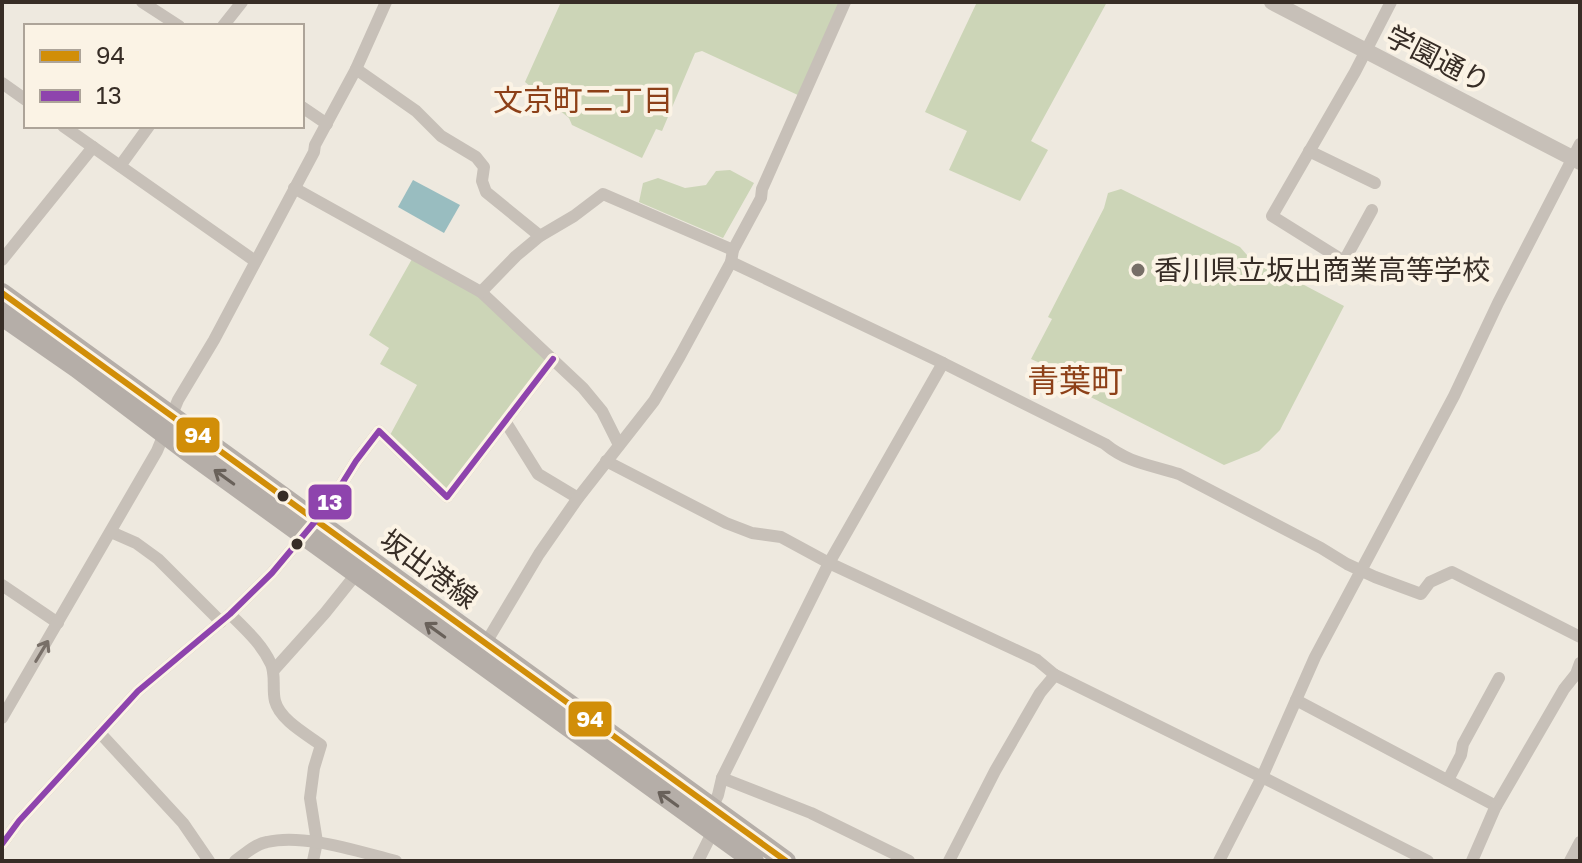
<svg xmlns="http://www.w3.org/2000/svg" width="1582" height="863" viewBox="0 0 1582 863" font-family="'Golos Text','Noto Sans JP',sans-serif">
<rect width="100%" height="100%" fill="#eee9df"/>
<g fill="#ccd5b7">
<path d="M561,2H841L800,96L702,51L695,53L662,131L656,129L642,158L572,125L569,118L525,82Z"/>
<path d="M977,2H1107L1031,141L1048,150L1020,201L949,170L967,131L925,112Z"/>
<path d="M730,170L754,183L723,238L639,202L643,183L658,178L685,188L706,185L716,171Z"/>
<path d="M1121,189L1240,247L1247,255L1344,306L1280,430L1259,451L1224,465L1067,385L1061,387L1037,374L1042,364L1031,359L1052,319L1048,317L1104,208L1108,193Z"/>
<path d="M412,259L480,296L545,358V363L448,488L444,490L389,437L417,385L380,364L389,348L369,335Z"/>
</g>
<path fill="#99bdc0" d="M413,180L460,205L444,233L398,207Z"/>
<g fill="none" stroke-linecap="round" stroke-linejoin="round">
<g stroke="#c7c0b8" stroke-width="12">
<path d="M142,2L179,26"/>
<path d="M223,26L242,2"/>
<path d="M356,69L416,111L441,136L476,157L484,167L482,181L486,192L540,236"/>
<path d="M2,83L26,100"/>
<path d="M302,107L327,124"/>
<path d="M63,126L255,261"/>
<path d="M1309,151L1375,183"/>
<path d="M120,166L149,126"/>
<path d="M294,188L481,292L583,388L602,411L619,445"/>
<path d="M1372,210L1344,261L1272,216L1355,72L1391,2"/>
<path d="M2,260L93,147"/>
<path d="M481,292L516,256L540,236L574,216L603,194L733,250"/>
<path d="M943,363L1105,444C1128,463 1151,465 1179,474L1321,548L1347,564L1375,577L1421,594L1430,582L1452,572L1580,637"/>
<path d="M505,421L538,474L578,498"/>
<path d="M606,461L726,523L752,533L781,537L829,563L1037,660L1055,675L1262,777L1428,861"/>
<path d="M111,532L136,543L158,559L221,622"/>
<path d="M2,585L58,623"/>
<path d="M230,614C245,629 262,644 271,664C276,675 272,689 275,701C280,720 306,734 321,745L314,768L310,798L317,842L313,861"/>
<path d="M484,646L539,554L578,498L654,401L680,356L731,262L733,250L761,198L762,189L845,2"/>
<path d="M273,671L325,613L357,573"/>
<path d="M1296,700L1496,806"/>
<path d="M2,718L157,451L178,400L214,340L314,152L315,145L356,69L386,2"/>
<path d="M100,733L183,823L209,861"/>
<path d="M722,778L811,813L909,861"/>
<path d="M1448,780L1461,755L1463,744L1499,678"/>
<path d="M2,844L19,821L138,691L230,614L272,573L328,506L356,461L379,431L447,497L553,359"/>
<path d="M235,861C245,854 255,844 267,842C304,833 359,852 396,861"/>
<path d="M698,861L713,831L712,808L718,795L722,778L829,563L943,363L731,262"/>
<path d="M949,861L995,771L1040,693L1055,675"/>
<path d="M1219,861L1262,777L1315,657L1454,396L1498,303L1580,144"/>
<path d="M1472,861L1495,808L1564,689L1576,674L1580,663"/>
<path d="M1570,861L1580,842"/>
</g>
<path stroke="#c7c0b8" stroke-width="16" d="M1272,2L1580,162"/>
<g stroke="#b5aea8" stroke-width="20">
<path d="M2,293L786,861"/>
<path d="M2,316L77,368L187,451L754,861"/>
</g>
<defs>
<path id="bus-1" d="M2,293L786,861"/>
<path id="bus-2" d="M2,844L19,821L138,691L230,614L272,573L328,506L356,461L379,431L447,497L553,359"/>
</defs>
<use href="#bus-1" stroke="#fbf3e5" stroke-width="12"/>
<use href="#bus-2" stroke="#fbf3e5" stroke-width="12"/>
<use href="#bus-1" stroke="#d18e08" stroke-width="6"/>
<use href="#bus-2" stroke="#8e44ad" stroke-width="6"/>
</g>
<defs><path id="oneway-shaft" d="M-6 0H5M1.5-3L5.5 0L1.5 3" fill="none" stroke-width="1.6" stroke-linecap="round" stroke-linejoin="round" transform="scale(2)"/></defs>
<g stroke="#69615a">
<use href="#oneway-shaft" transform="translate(224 477) rotate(-144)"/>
<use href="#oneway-shaft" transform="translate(435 630) rotate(-144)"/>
<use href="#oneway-shaft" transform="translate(668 799) rotate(-144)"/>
</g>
<use stroke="#786f68" href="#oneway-shaft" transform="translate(42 651) rotate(-59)"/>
<circle fill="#776f67" stroke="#fbf3e5" stroke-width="3" cx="1138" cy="270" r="8"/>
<g fill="#372d26" stroke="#fbf3e5" stroke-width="3">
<circle cx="283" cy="496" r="7"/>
<circle cx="297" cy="544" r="7"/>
</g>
<g text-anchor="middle" stroke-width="8" stroke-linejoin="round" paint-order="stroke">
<g font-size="28" fill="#372d26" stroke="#fbf3e5">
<text transform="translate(1438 59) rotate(27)" y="10">学園通り</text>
<text transform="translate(429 569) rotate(36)" y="10">坂出港線</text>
</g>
<g font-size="28" fill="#372d26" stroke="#fbf3e5" text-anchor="start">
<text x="1154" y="280">香川県立坂出商業高等学校</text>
</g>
<g font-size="30" fill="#8d4018" stroke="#fbf3e5">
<text x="583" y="111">文京町二丁目</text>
</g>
<g font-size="32" fill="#8d4018" stroke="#fbf3e5">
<text x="1075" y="392">青葉町</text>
</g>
</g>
<g stroke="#fbf3e5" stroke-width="3">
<rect x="175" y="416" width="46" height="38" rx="8" fill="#d18e08"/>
<rect x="307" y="483" width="46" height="38" rx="8" fill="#8e44ad"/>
<rect x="567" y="700" width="46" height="38" rx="8" fill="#d18e08"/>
</g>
<g font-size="22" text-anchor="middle" font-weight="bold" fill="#fff">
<text x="198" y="443">94</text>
<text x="330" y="510">13</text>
<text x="590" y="727">94</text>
</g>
<rect width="1582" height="863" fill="none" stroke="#372d26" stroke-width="8"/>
<rect x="24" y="24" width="280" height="104" fill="#fbf3e5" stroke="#ada499" stroke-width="2"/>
<rect x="40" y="50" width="40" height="12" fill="#d18e08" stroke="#ada499" stroke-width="2"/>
<text x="96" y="64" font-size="24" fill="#372d26">94</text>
<rect x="40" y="90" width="40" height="12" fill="#8e44ad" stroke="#ada499" stroke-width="2"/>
<text x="96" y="104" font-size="24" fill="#372d26">13</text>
</svg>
